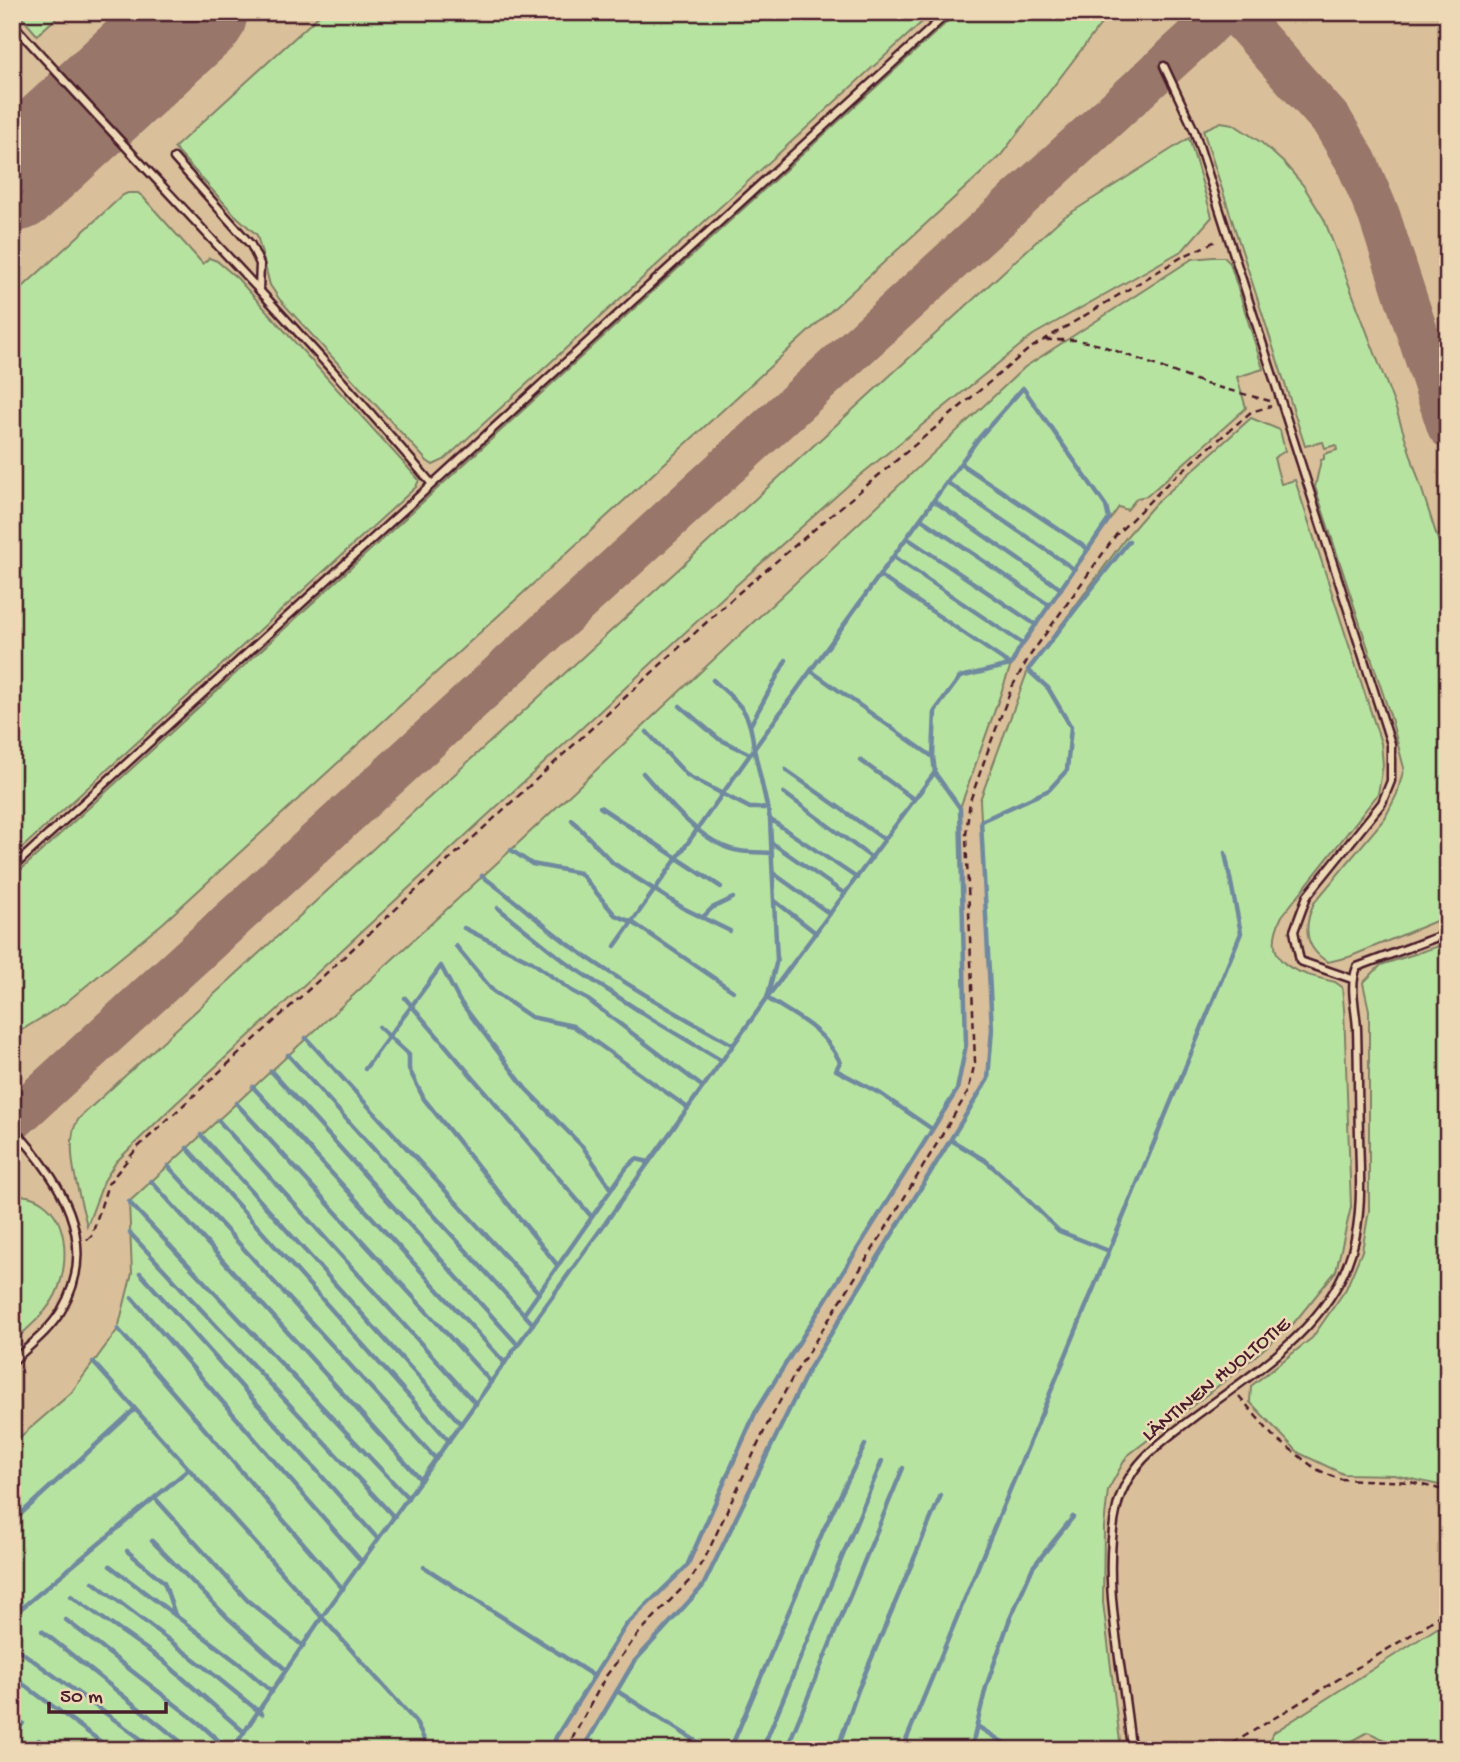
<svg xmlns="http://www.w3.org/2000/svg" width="1460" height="1762" viewBox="0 0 1460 1762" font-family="'Gochi Hand',sans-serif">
<rect width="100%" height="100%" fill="#e6cea9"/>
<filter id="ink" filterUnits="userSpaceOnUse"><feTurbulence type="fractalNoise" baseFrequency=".0143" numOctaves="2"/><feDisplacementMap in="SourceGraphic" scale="14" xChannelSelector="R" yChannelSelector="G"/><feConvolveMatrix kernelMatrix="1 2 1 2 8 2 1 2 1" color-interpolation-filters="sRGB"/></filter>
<g filter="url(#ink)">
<rect fill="#d9bf9a" x="12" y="12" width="1436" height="1738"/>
<g fill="#b7e3a1" stroke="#808166" stroke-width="2">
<path d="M17,12H63L37,35Z"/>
<path d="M323,12H933L444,460L433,465L427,461L280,300L270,285L257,235L234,214L174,148Z"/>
<path d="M958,12H1110L1001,155L163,923L64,1004L12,1036V878Z"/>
<path d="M1221,122L1233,124L1262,143L1285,164L1303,185L1324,219L1395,406L1448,571V916L1349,957L1328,962C1304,948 1303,927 1314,903L1385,818L1397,794L1404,768L1391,718L1315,487L1321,460L1324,459V454L1337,450L1336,445L1325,448L1323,442L1305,446L1203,130Z"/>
<path d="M1189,138L1212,217L1183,250L1033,335L853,481L732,589L171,1108L116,1162L104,1181L87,1226C81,1200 62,1144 78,1120C81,1116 86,1112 90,1108L1061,219Z"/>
<path d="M128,193H138L143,197L203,264L209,258L217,261L237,278L419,480L416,487L12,857V297L123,195Z"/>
<path d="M1213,257H1224L1230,263L1263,369L1237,377L1246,408L1147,496L1137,498L1127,510L1119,507L1019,649L1011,665L960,808L966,1045L957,1090L757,1411L687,1566L626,1625L556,1737L552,1750H12V1444L71,1393L118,1329L132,1273L129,1202L511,850L1025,367L1192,259Z"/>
<path d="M1251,418L1280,430L1285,451L1274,458L1281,484L1295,480L1381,743L1383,765L1378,794L1282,916C1258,964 1296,973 1335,982L1342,987L1344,1009L1351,1207L1336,1271L1293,1324L1240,1369L1127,1456L1108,1490L1104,1527L1103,1602L1121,1750H582L634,1662L703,1586L808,1371L988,1079L992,1029L980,800L1028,670L1128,535L1154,505Z"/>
<path d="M1448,943V1487L1394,1475L1343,1474L1299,1453L1250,1402L1251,1386L1312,1338L1346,1289L1362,1251L1369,1211V1010L1363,983L1381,965Z"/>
<path d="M12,1194C23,1195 34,1196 43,1203C70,1222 68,1267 56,1294C46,1314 28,1328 12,1343Z"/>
<path d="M1448,1621V1747L1443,1750H1407L1368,1732L1336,1750H1269L1267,1747L1273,1733Z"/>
</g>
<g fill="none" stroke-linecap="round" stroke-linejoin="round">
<g stroke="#70899e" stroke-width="4.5">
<path d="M961,464L1088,549"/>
<path d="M948,483L1074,569"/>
<path d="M934,501L1061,589"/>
<path d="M921,519L1049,605"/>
<path d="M907,538L1036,625"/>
<path d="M894,557L1023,644"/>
<path d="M811,671L933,757"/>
<path d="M680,706L719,739L750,754"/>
<path d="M751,724L786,660"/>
<path d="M647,732L688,776L750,808H767"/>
<path d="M860,760L915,800"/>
<path d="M786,770L885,840"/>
<path d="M643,773C666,799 691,831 723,846C736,853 757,852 772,853"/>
<path d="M784,793L872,858"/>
<path d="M600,807L721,887"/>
<path d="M572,820L613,863L683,908L730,931"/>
<path d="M771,820L857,878"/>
<path d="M772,843L845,894"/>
<path d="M511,850L532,864L580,873L615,915L632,922L733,991"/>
<path d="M773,873L830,914"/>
<path d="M482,876C513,898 541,924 571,946C622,983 679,1015 733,1045"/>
<path d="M775,901L816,933"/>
<path d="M498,908L568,964L650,1018L722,1061"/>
<path d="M702,918L712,908L733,898"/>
<path d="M464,928L532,962L572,991L587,999L703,1087"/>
<path d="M456,946L493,991L531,1017L573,1026L688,1108"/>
<path d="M615,946L754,749C750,709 741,706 713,680"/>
<path d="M405,998L591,1216"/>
<path d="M379,1027L409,1055V1069L424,1099L558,1266"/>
<path d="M306,1038L539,1293"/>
<path d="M288,1055L533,1324"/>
<path d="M365,1069L441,966L459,1000L526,1089L583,1147L611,1188"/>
<path d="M271,1071L518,1345"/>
<path d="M253,1087L505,1363"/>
<path d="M236,1103L491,1382"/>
<path d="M218,1120L476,1404"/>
<path d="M932,1129L881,1094L836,1070L840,1062C824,1029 797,1017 767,998L935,772"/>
<path d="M201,1135L461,1424"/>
<path d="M951,1140L986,1161L1014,1186L1059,1231L1109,1251"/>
<path d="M187,1148L449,1441"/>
<path d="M168,1166L436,1459"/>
<path d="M151,1181L421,1480"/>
<path d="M129,1202L408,1498"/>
<path d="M130,1233L394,1517"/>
<path d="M140,1273L378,1539"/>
<path d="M132,1298L362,1562"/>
<path d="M524,1314L627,1167L636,1159L649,1162"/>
<path d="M118,1329L343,1589"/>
<path d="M93,1362L415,1721L424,1739L426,1750"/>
<path d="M155,1498L247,1600L303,1646"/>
<path d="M12,1522L135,1409"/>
<path d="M152,1541L228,1618L286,1670"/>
<path d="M127,1551L164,1582L175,1615"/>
<path d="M110,1566L241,1665L272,1692"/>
<path d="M424,1567L594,1676"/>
<path d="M93,1582L203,1666L262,1714"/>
<path d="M71,1596L162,1660L244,1732"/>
<path d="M12,1616L189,1469"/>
<path d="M66,1620L199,1723L229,1750"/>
<path d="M42,1631L191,1750"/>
<path d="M12,1645L156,1750"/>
<path d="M12,1676L112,1750"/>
<path d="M617,1691L710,1750"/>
<path d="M977,1726L1015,1750"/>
<path d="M12,1739L23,1723"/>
<path d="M32,1750L39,1740"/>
<path d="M232,1750L322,1617L767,998L777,960L771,842L770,819L754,749L978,439L1023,388L1106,506L1109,519L1019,649L1011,665L880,576"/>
<path d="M552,1750L556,1737L626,1625L687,1566L756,1411L957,1090L966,1045L960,808L935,773L933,756L935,711L960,677L1010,665"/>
<path d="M582,1750L634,1662L703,1586L808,1371L988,1079L992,1029L981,821L1049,790L1067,770L1071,727L1048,688L1028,670L1129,541"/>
<path d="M730,1750L823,1531L865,1445"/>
<path d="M762,1750L882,1461"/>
<path d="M786,1750L903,1468"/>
<path d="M837,1750L858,1690L941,1495"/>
<path d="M902,1750L1241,933L1225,853"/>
<path d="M971,1750L986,1687L1009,1621L1033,1567L1073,1517"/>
</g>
<g stroke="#98766a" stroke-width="42">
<path d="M1235,12L1332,121L1356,161L1379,215L1448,427"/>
<path d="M12,1121L1223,12"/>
</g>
<path stroke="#98766a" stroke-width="105" d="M12,180L195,12"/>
<defs>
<g id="service">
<path d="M12,23C151,177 297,325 431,483"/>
<path d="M1164,66L1194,130L1391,744V781L1382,803L1307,896L1294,931L1300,961L1352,979"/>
<path d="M174,158L251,245L260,264L259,290"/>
<path d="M12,868L949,12"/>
<path d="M12,1127C59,1178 102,1242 61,1311C49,1331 29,1346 12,1362"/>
<path d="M1131,1750C1125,1673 1099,1584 1117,1507C1127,1466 1158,1444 1190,1420C1251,1374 1329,1329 1352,1251C1363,1214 1360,1173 1359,1135C1358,1100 1358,1064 1357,1029C1356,1008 1349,987 1357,967L1448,933"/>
</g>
</defs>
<use href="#service" stroke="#4a1f2b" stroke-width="11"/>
<g stroke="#4a1f2b" stroke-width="2.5" stroke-dasharray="7 5" stroke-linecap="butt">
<path d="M1045,340H1077L1100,345L1206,384L1270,401"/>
<path d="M87,1240L92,1235L108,1184L138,1147L735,596L1029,349L1182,257L1218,240"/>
<path d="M1239,1396L1272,1435L1316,1469L1339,1479L1410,1482L1448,1491"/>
<path d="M566,1750L606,1676L639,1633L691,1579L706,1556L767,1425L794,1375L883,1233L968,1092L975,1062L966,835L970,801L991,742L1012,687L1029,657L1116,535L1169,482L1251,412L1271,406"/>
<path d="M1222,1750L1424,1627L1448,1608"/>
</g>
<use href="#service" stroke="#eed9b7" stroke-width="6"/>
</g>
</g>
<g text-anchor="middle" stroke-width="5" stroke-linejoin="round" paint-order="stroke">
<g font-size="21" fill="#4a1f2b" stroke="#eed9b7">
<text transform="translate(1215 1378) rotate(-39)" y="7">LÄNTINEN HUOLTOTIE</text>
</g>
</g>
<rect width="1460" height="1762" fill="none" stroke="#eed9b7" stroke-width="42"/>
<rect x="21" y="21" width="1418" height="1720" fill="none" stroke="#4a1f2b" stroke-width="2.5" filter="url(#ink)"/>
<path d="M49 1702v10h117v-10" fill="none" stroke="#4a1f2b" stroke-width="3.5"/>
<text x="60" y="1702" font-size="21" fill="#4a1f2b" stroke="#eed9b7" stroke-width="5" paint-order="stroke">50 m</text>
</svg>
